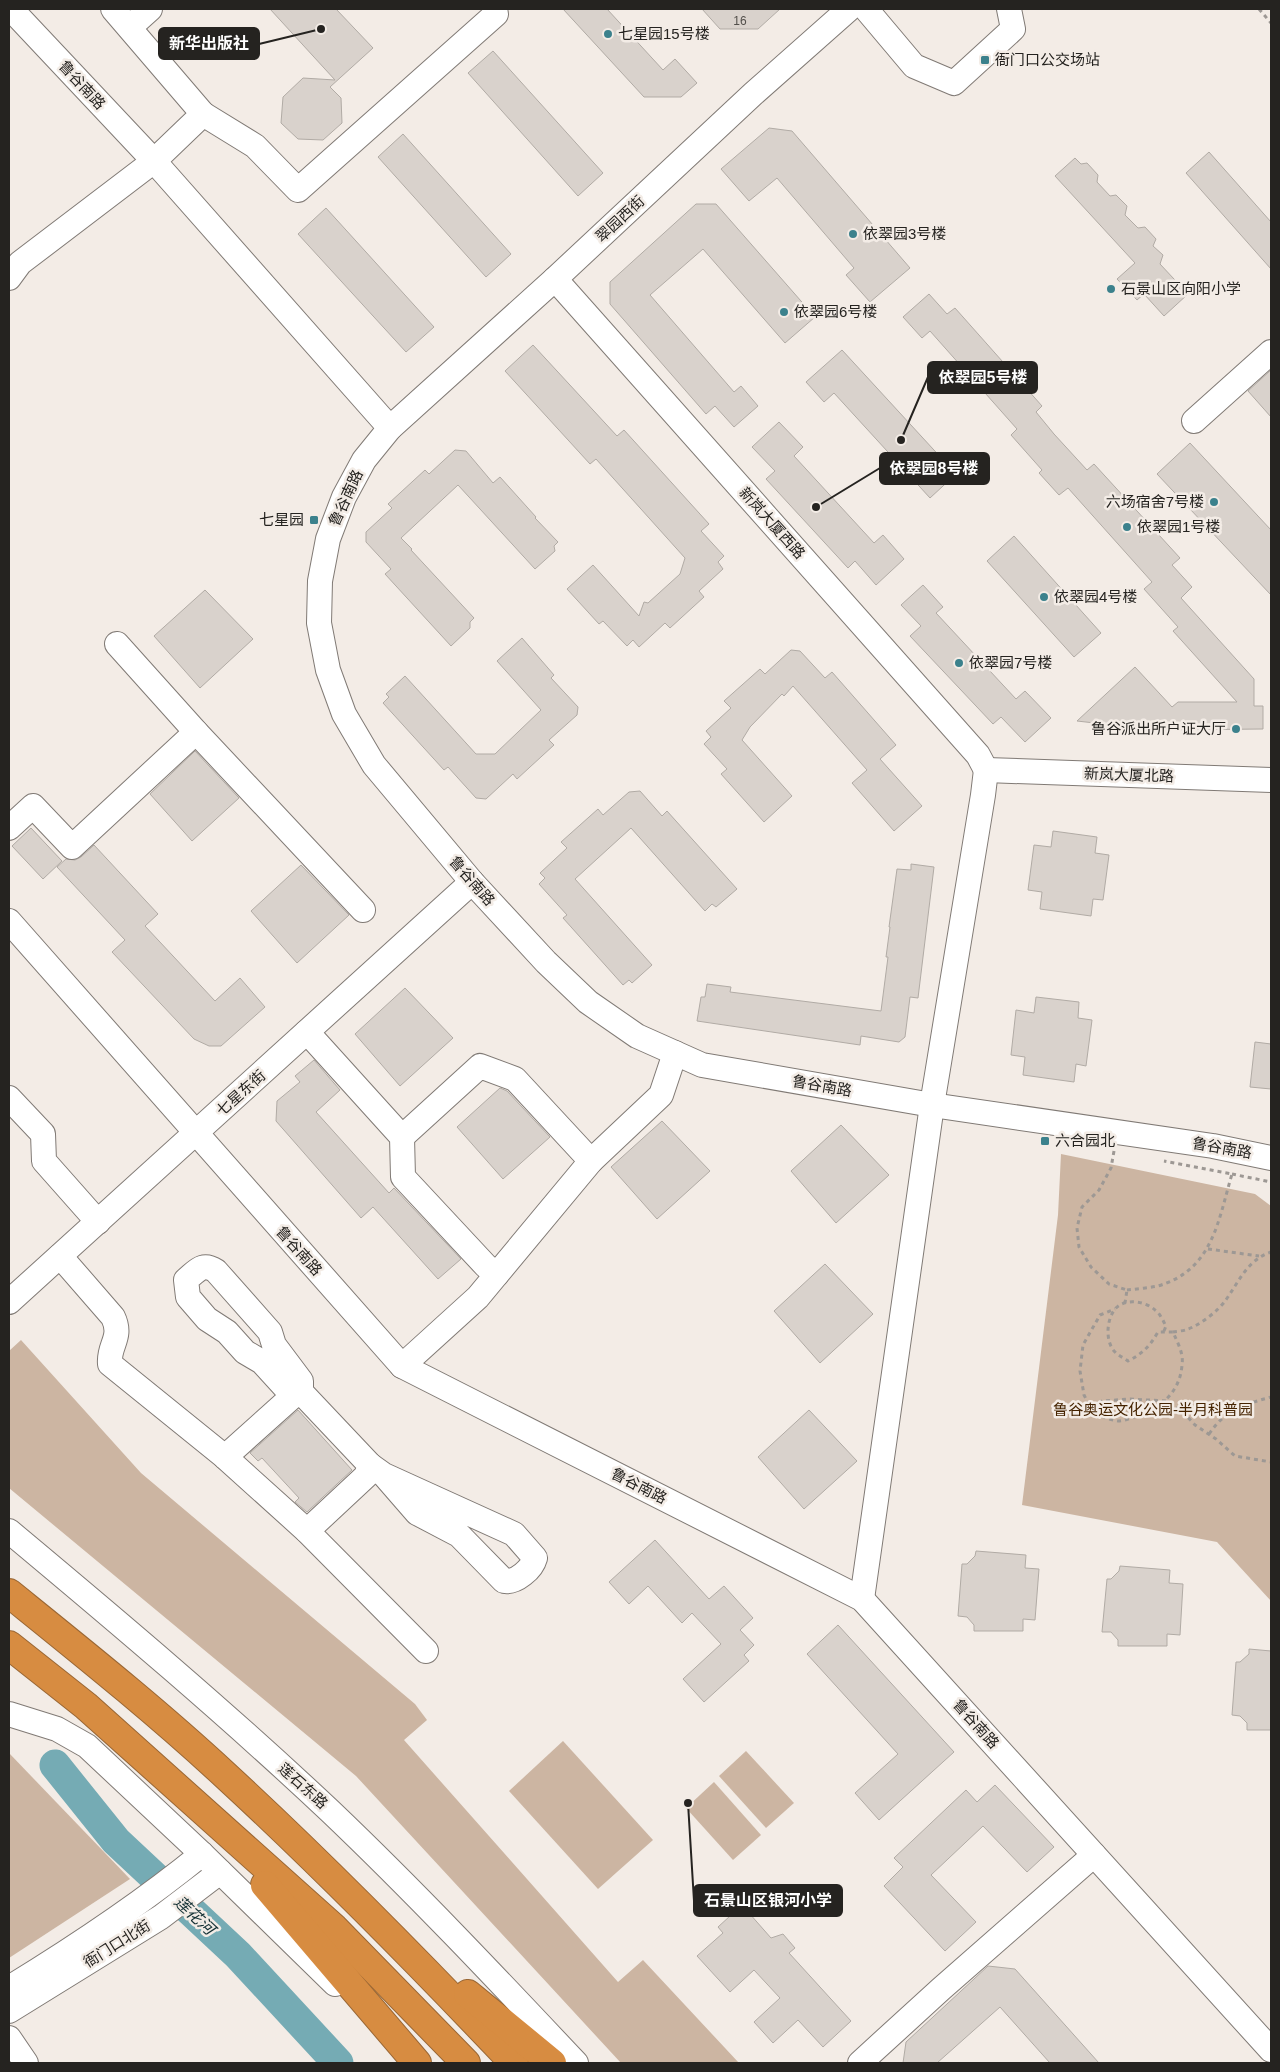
<svg xmlns="http://www.w3.org/2000/svg" width="1280" height="2072" viewBox="0 0 1280 2072" font-family="Arial,'Noto Sans SC',sans-serif">
<rect width="100%" height="100%" fill="#f3ece6"/>
<g fill="#ccb5a2">
<path d="M1061,1154L1255,1194L1271,1206V1601L1217,1542L1022,1505L1058,1215Z"/>
<path d="M21,1340L141,1473L415,1704L427,1720L404,1740L618,1982L643,1960L739,2063H621L356,1776L9,1488V1351Z"/>
<path d="M563,1741L653,1840L598,1889L509,1791Z"/>
<path d="M746,1751L794,1803L766,1828L719,1776Z"/>
<path d="M9,1753L130,1879L9,1958Z"/>
<path d="M714,1782L761,1835L733,1860L686,1808Z"/>
</g>
<g fill="none" stroke-linecap="round" stroke-linejoin="round">
<path stroke="#75abb4" stroke-width="31" d="M55,1765L116,1841L238,1955L338,2063"/>
</g>
<g fill="#d9d2cc" stroke="#b1aba5">
<path d="M270,9H336L373,48L330,87L341,98L342,123L323,140L298,139L281,123L283,97L303,78L335,80Z"/>
<path d="M563,9H607L663,70L675,59L697,83L681,97H644Z"/>
<path d="M702,9H780L758,29H720Z"/>
<path d="M493,51L603,173L578,196L468,73Z"/>
<path d="M769,128L792,131L910,268L870,302L846,275L854,268L777,178L749,201L721,169Z"/>
<path d="M403,134L511,254L486,277L378,157Z"/>
<path d="M1209,152L1271,222V269L1186,173Z"/>
<path d="M1075,158L1081,164L1087,163L1098,175L1097,182L1110,196L1116,195L1127,206L1125,215L1138,228L1145,227L1156,239L1153,246L1163,255L1160,264L1188,294L1164,316L1144,294L1137,300L1117,279L1135,263L1055,176Z"/>
<path d="M696,204H716L815,317L785,343L703,249L650,295L734,392L741,386L758,406L734,427L715,406L706,414L610,304V282Z"/>
<path d="M326,208L434,327L406,352L298,234Z"/>
<path d="M929,294L947,314L955,308L1042,406L1036,412L1054,434L1087,470L1094,464L1180,558L1172,565L1192,587L1181,598L1254,679V706H1263V729L1156,730L1077,721L1135,667L1172,707L1178,702H1237L1173,631L1178,627L1144,589L1152,582L1068,488L1059,495L1039,473L1042,470L1011,435L1017,429L930,331L922,338L903,317Z"/>
<path d="M533,345L617,436L624,430L709,524L701,531L724,556L718,562L723,569L699,591L704,597L670,628L665,623L639,647L633,640L627,646L603,621L599,624L567,589L593,565L639,616L644,602L648,603L680,574L685,558L596,459L590,464L505,371Z"/>
<path d="M842,350L956,474L930,498L834,393L824,402L806,382Z"/>
<path d="M1271,370V417L1248,391Z"/>
<path d="M779,422L803,447L794,456L874,543L883,535L904,559L876,585L855,561L848,568L766,479L775,471L752,447Z"/>
<path d="M1190,443L1271,530V595L1157,474Z"/>
<path d="M455,450L466,451L493,483L500,477L536,517L535,518L558,542L554,546L555,551L535,569L458,485L401,538L412,549L411,550L474,618L470,622V628L451,646L385,574L391,569L366,542V532L392,508L388,504L425,470L429,474Z"/>
<path d="M1014,536L1101,633L1074,657L987,561Z"/>
<path d="M923,585L943,607L936,613L1016,699L1025,691L1051,718L1025,742L1001,717L993,724L910,636L921,626L901,605Z"/>
<path d="M205,590L253,639L200,688L154,636Z"/>
<path d="M522,638L554,675L551,678L578,707L577,715L549,740L554,745L517,779L513,774L486,799L476,798L448,767L444,770L383,703L389,697L386,694L405,676L476,754H495L541,710L497,661Z"/>
<path d="M791,650L800,651L825,678L832,672L896,745L880,759L922,806L894,831L852,783L867,770L793,686L784,696L782,694L750,727L742,740L792,796L764,822L721,774L727,769L704,744L711,737L706,731L731,708L724,701L760,669L765,674Z"/>
<path d="M195,751L239,798L192,841L150,794Z"/>
<path d="M640,791L662,816L667,811L737,889L716,907L712,904L705,911L631,828L575,879L652,965L632,983L629,980L623,985L563,918L567,915L539,884L545,878L540,873L567,848L561,842L598,809L603,815L629,792Z"/>
<path d="M31,828L62,861L43,879L12,846Z"/>
<path d="M1053,831L1097,837L1095,853L1109,855L1103,900L1093,899L1091,916L1040,909L1042,892L1028,890L1034,845L1051,847Z"/>
<path d="M94,845L158,914L145,926L215,1001L240,978L265,1007L221,1046H209L194,1039L112,952L125,940L57,867L66,859L75,860L81,857Z"/>
<path d="M911,864L934,867L918,998L910,997L905,1037L899,1042L861,1036L860,1045L697,1021L701,997H705L707,984L731,987L730,992L881,1011L888,957H886L890,927H889L897,869L911,870Z"/>
<path d="M301,865L349,915L297,963L251,911Z"/>
<path d="M405,988L453,1038L400,1086L355,1034Z"/>
<path d="M1036,997L1079,1002L1078,1018L1092,1020L1086,1066L1076,1064L1074,1082L1023,1075L1025,1057L1011,1055L1016,1010L1034,1013Z"/>
<path d="M1255,1042L1271,1044V1089L1250,1087Z"/>
<path d="M314,1060L340,1090L316,1112L389,1193L394,1188L461,1259L438,1279L373,1207L361,1218L276,1121L277,1101L300,1082L295,1076Z"/>
<path d="M500,1088L507,1091L550,1137L503,1179L457,1127Z"/>
<path d="M662,1121L710,1171L657,1219L611,1167Z"/>
<path d="M841,1125L889,1175L836,1223L791,1171Z"/>
<path d="M825,1264L873,1314L820,1363L774,1311Z"/>
<path d="M298,1410L352,1470L307,1512L295,1502L299,1498L262,1458L258,1461L250,1453Z"/>
<path d="M809,1410L857,1461L804,1509L758,1457Z"/>
<path d="M655,1540L709,1599L724,1586L753,1618L740,1630L754,1645L744,1655L749,1661L704,1702L683,1679L721,1644L692,1613L682,1623L648,1586L629,1604L609,1582Z"/>
<path d="M976,1551L1026,1555L1025,1568L1039,1569L1035,1620L1023,1619V1631H974V1625L967,1617L958,1616L962,1564H967L975,1556Z"/>
<path d="M1120,1566L1170,1570L1169,1583L1183,1584L1180,1635L1167,1634V1646H1118V1640L1111,1632H1102L1107,1579H1111L1119,1571Z"/>
<path d="M838,1625L954,1752L879,1820L855,1793L898,1754L807,1654Z"/>
<path d="M1249,1649L1271,1651V1730H1247V1723L1240,1716L1232,1715L1236,1662H1240L1249,1654Z"/>
<path d="M995,1785L1054,1847L1027,1872L983,1826L931,1875L976,1922L945,1951L884,1886L903,1867L894,1858L966,1790L977,1802Z"/>
<path d="M742,1905L771,1938L783,1934L795,1948L789,1953L851,2021L823,2047L798,2020L773,2043L754,2022L780,1998L754,1970L730,1992L697,1956L723,1933L718,1927Z"/>
<path d="M988,1966L1015,1969L1099,2063H1050L1000,2007L937,2063H903L906,2042Z"/>
</g>
<g fill="none" stroke-linecap="round" stroke-linejoin="round">
<defs>
<g id="minor">
<path d="M11,9L154,161L390,428"/>
<path d="M849,9L753,94L555,279L390,428L364,460L344,497L328,539L320,581L319,623L328,670L344,714L374,765L472,882L546,962L588,1002L637,1036L702,1065L932,1105L1213,1146L1271,1158"/>
<path d="M866,9L914,66L954,83L1013,29L1009,9"/>
<path d="M130,27L150,9"/>
<path d="M203,114L255,146L298,190L496,14"/>
<path d="M9,278L20,263L154,161L203,114L113,9"/>
<path d="M555,279L978,755L986,770"/>
<path d="M1194,421L1271,352"/>
<path d="M117,644L196,732L363,910"/>
<path d="M986,770L1271,780"/>
<path d="M9,828L33,806L72,847L196,732"/>
<path d="M9,921L402,1366L862,1599L1271,2050"/>
<path d="M307,1032L402,1137L403,1177L486,1266L497,1274"/>
<path d="M9,1098L43,1134L44,1161L98,1222"/>
<path d="M402,1137L480,1066L515,1079L591,1161"/>
<path d="M60,1256L113,1317C123,1338 108,1345 110,1364L225,1457L307,1531L426,1651"/>
<path d="M9,1302L472,882"/>
<path d="M402,1366L478,1297L591,1161L661,1095L675,1053"/>
<path d="M293,1396L262,1362L245,1352L227,1332L207,1319L188,1297L186,1280C197,1271 202,1262 216,1271L270,1332L274,1345L301,1381V1392"/>
<path d="M225,1457L293,1396L301,1392L370,1465L366,1476L307,1531"/>
<path d="M370,1465L384,1475L514,1534L535,1558C532,1569 516,1583 504,1581L459,1535L417,1513L384,1475"/>
<path d="M9,1531C118,1622 227,1714 330,1811C415,1892 496,1978 576,2063"/>
<path d="M862,1599L932,1105L983,795L986,770"/>
<path d="M9,1714L57,1729L87,1746L202,1854L335,1984"/>
<path d="M9,1988C76,1947 141,1904 202,1854"/>
<path d="M9,2011L161,1917L220,1872"/>
<path d="M9,2038L26,2063"/>
<path d="M860,2063L941,1989L1094,1855"/>
</g>
<g id="highway">
<path d="M9,1593C82,1652 156,1711 225,1775C325,1867 421,1965 514,2063"/>
<path d="M9,1645L86,1706L334,1928L466,2063"/>
<path d="M265,1885L417,2063"/>
<path d="M468,1994L552,2063"/>
</g>
</defs>
<use href="#minor" stroke="#807a75" stroke-width="26"/>
<use href="#highway" stroke="#996735" stroke-width="30"/>
<g stroke="#9d9894" stroke-width="3" stroke-dasharray="4 4" stroke-linecap="butt">
<path d="M1259,9L1271,23"/>
<path d="M1114,1151L1111,1168L1099,1190L1082,1207L1077,1228L1079,1247L1091,1267L1109,1284L1127,1290L1125,1303"/>
<path d="M1232,1174L1271,1182"/>
<path d="M1208,1249L1259,1256"/>
<path d="M1127,1290C1137,1289 1148,1288 1158,1286C1213,1270 1218,1221 1232,1174L1164,1161"/>
<path d="M1164,1331L1166,1326C1163,1321 1160,1313 1155,1310C1145,1301 1126,1298 1116,1308C1106,1319 1105,1342 1115,1352C1119,1356 1124,1358 1128,1361C1142,1354 1150,1346 1158,1332H1173C1177,1342 1184,1353 1182,1365C1180,1392 1161,1408 1137,1416C1131,1418 1124,1421 1118,1421C1109,1420 1101,1416 1093,1412L1102,1401L1130,1399L1166,1401L1183,1412L1195,1425L1216,1439L1235,1456L1271,1462"/>
<path d="M1173,1332C1178,1331 1184,1331 1188,1329C1200,1325 1218,1311 1225,1301C1239,1282 1247,1260 1271,1252"/>
<path d="M1093,1412L1084,1395L1080,1371L1083,1345L1100,1315L1115,1309"/>
<path d="M1209,1434C1226,1409 1243,1405 1271,1397"/>
</g>
<use href="#minor" stroke="#fff" stroke-width="24"/>
<use href="#highway" stroke="#d78c41" stroke-width="28"/>
</g>
<g fill="#3b818c" stroke="#f3ece6" stroke-width="2">
<circle cx="608" cy="34" r="5"/>
<rect x="980" y="55" width="10" height="10" rx="2.5"/>
<circle cx="853" cy="234" r="5"/>
<circle cx="1111" cy="289" r="5"/>
<circle cx="784" cy="312" r="5"/>
<circle cx="1214" cy="502" r="5"/>
<rect x="309" y="515" width="10" height="10" rx="2.5"/>
<circle cx="1127" cy="527" r="5"/>
<circle cx="1044" cy="597" r="5"/>
<circle cx="959" cy="663" r="5"/>
<circle cx="1236" cy="729" r="5"/>
<rect x="1040" y="1136" width="10" height="10" rx="2.5"/>
</g>
<g text-anchor="middle" stroke-width="5" stroke-linejoin="round" paint-order="stroke">
<g font-size="12" fill="#524f4b">
<text x="740" y="25">16</text>
</g>
<g font-size="15" fill="#252320" stroke="#f3ece6" text-anchor="start">
<text x="618" y="39">七星园15号楼</text>
<text x="995" y="65">衙门口公交场站</text>
<text x="863" y="239">依翠园3号楼</text>
<text x="1121" y="294">石景山区向阳小学</text>
<text x="794" y="317">依翠园6号楼</text>
<text x="1204" y="507" text-anchor="end">六场宿舍7号楼</text>
<text x="304" y="525" text-anchor="end">七星园</text>
<text x="1137" y="532">依翠园1号楼</text>
<text x="1054" y="602">依翠园4号楼</text>
<text x="969" y="668">依翠园7号楼</text>
<text x="1226" y="734" text-anchor="end">鲁谷派出所户证大厅</text>
<text x="1055" y="1146">六合园北</text>
</g>
<g font-size="15" fill="#252320" stroke="#f3ece6">
<text transform="translate(82 85) rotate(47)" y="5">鲁谷南路</text>
<text transform="translate(620 219) rotate(-43)" y="5">翠园西街</text>
<text transform="translate(346 498) rotate(-65)" y="5">鲁谷南路</text>
<text transform="translate(772 523) rotate(48)" y="5">新岚大厦西路</text>
<text transform="translate(1129 775) rotate(2)" y="5">新岚大厦北路</text>
<text transform="translate(472 881) rotate(49)" y="5">鲁谷南路</text>
<text transform="translate(822 1086) rotate(10)" y="5">鲁谷南路</text>
<text transform="translate(241 1093) rotate(-42)" y="5">七星东街</text>
<text transform="translate(1222 1148) rotate(10)" y="5">鲁谷南路</text>
<text transform="translate(299 1251) rotate(48)" y="5">鲁谷南路</text>
<text transform="translate(639 1486) rotate(27)" y="5">鲁谷南路</text>
<text transform="translate(976 1724) rotate(48)" y="5">鲁谷南路</text>
<text transform="translate(303 1786) rotate(42)" y="5">莲石东路</text>
<text transform="translate(117 1944) rotate(-32)" y="5">衙门口北街</text>
</g>
<g font-size="15" fill="#452300" stroke="#f3ece6">
<text x="1153" y="1415">鲁谷奥运文化公园-半月科普园</text>
</g>
<g font-size="16" font-style="italic" fill="#122f33" stroke="#f3ece6">
<text transform="translate(195 1915) rotate(43)" y="6">莲花河</text>
</g>
</g>
<path fill="none" stroke="#252320" stroke-width="2" d="M321 29L259 44M901 440L928 377M816 507L880 468M688 1803L694 1901"/>
<g fill="#252320" stroke="#f3ece6" stroke-width="2">
<circle cx="321" cy="29" r="5"/>
<circle cx="901" cy="440" r="5"/>
<circle cx="816" cy="507" r="5"/>
<circle cx="688" cy="1803" r="5"/>
</g>
<g fill="#252320" stroke="#252320" stroke-width="2">
<rect x="159" y="28" width="100" height="31" rx="5"/>
<rect x="928" y="362" width="109" height="31" rx="5"/>
<rect x="880" y="453" width="109" height="31" rx="5"/>
<rect x="694" y="1885" width="148" height="31" rx="5"/>
</g>
<g font-size="16" text-anchor="middle" font-weight="bold" fill="#fff">
<text x="209" y="49">新华出版社</text>
<text x="983" y="383">依翠园5号楼</text>
<text x="934" y="474">依翠园8号楼</text>
<text x="768" y="1906">石景山区银河小学</text>
</g>
<rect width="1280" height="2072" fill="none" stroke="#252320" stroke-width="20"/>
</svg>
